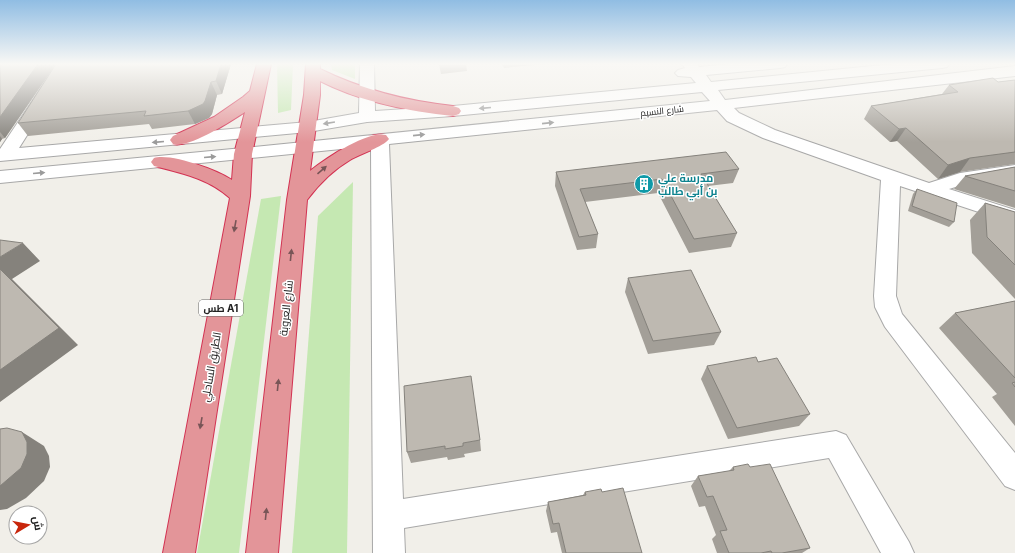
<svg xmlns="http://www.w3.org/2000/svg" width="1015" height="553" viewBox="0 0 1015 553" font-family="Inter,Cairo,sans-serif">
<rect width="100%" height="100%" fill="#f1efe9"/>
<g fill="#c5e8b2">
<path d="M277,64H293L291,110L278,113Z"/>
<path d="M331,64H355V79L332,70Z"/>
<path d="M353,182L347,553H292L318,216Z"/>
<path d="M281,196L239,553H197L261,199Z"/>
</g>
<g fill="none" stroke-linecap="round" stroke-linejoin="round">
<defs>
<path id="minor" d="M57,64H72L19,148L308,122L359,113L360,64H374L375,111L453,106L696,83L691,77L678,76L675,73L678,70L685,68L682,64H697L699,67L730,64H787L785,67L780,68L706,75L711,82L893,64H949L947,67L942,68L718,90L725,100L1015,66V76L734,108L739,113L775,130L929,183L960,173L1015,165V177L962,185L949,189L1015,210V224L900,186L896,296L902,314L1015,453V490L1005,486L885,327L875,307L874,296L881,180L763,138L727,121L717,110L389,144L403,499L836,431L846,435L909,542L914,553H881L829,458L404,528L405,553H373L371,146L0,183V171L243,148L710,101L702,92L453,116L367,122L308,132L0,161V149Z"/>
<g id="highway">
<path d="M257,64H271L252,154L250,196L195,553H163L230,198C208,178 181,173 154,166L151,162L154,158C171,153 217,170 232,180L234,154L245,112C229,122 191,148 173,144L170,140L173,136L214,117L243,97L250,91Z"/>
<path d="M306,64H320V69C363,90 406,101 453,106L459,108L461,111L459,114L453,116C408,111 361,102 320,81V95L310,171C325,159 367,130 386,135L389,139C383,147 360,154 350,160C333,170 319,184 307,200L278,553H246L287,200L304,95Z"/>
</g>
</defs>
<use href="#minor" stroke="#a8a8a8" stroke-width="2"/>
<use href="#highway" stroke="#d33252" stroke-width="2"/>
<use href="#minor" fill="#fff" fill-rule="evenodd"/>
<use href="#highway" fill="#e39599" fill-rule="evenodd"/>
</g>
<g fill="#a39f98">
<path d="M0,64H56L5,138L2,139L0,142Z"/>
<path d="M231,64L222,94L217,95L212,114L209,118L195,124L152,129L149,124L28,136L18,123Z"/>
<path d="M439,64H466L467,71L441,74Z"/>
<path d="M502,64H545L504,68Z"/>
<path d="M1015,80V164L960,172L938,179L897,141L890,142L864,119L871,106L942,94L949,85L998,82Z"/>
<path d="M1015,167V208L954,189L965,176Z"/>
<path d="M739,169L733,183L708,186L737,233L731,247L689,253L658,193L585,202L598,234L596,248L577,250L555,186L556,172Z"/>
<path d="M917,189L954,222L949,227L908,211L913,194Z"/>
<path d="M985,203L1015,212V299L972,253L970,220Z"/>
<path d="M628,278L721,332L714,345L648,354L625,292Z"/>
<path d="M1015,301V426L992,397L997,394L939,328L955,313Z"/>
<path d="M758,362L810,414L799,426L728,439L701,379L707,366Z"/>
<path d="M480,440L481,451L464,454L465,457L448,460L447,457L411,463L407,452Z"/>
<path d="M733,467H750L810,548L802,553H717L712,539L716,535L705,506L699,507L691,486L698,476L729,471Z"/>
<path d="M585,492H602L642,553H562L557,532L551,533L546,511L548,502L583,495Z"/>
</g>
<g fill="#85827c">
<path d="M38,64H56L5,138L0,132V117Z"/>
<path d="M221,64H231L222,94L216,81Z"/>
<path d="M211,82L217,95L212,114L209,118L195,124L188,111Z"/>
<path d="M906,128L897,141L890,142L899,129Z"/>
<path d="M0,136L2,139L0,142Z"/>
<path d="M970,158L960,172L938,179L948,165Z"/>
<path d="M23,243L40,261L12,279L78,345L0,402V257Z"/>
<path d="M22,432L44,446L49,456L50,467L44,481L26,498L7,509L0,510V486Z"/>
</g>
<g fill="#beb9b1" stroke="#85827c">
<path d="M0,64H38L0,117Z"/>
<path d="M56,64H221L216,81L211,82L205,101L203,104L188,111L144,116L146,111L18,123Z"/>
<path d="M993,78L998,82L1015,80V152L970,158L948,165L906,128L899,129L871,106L958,92L949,85Z"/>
<path d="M726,152L739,169L701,174L737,233L694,239L662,179L580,189L598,234L579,237L556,172Z"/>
<path d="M1015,167V191L965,176Z"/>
<path d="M917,189L957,203L954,222L912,206Z"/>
<path d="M985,203L1015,212V265L987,237Z"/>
<path d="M0,240L23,243L0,257Z"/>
<path d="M0,269L59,328L0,370Z"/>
<path d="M691,270L721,332L653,341L628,278Z"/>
<path d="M1015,301V378L955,313Z"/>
<path d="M756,357L758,362L777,358L810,414L737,428L707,366Z"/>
<path d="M471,376L480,440L463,443V446L445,449V446L407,452L404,386Z"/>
<path d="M1015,382V387L1012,383Z"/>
<path d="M7,428L22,432L27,442V454L21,468L0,486V429Z"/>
<path d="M748,464L750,467L770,464L810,548L782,553H772L771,551L761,553H729L720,531L727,530L713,496L707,497L698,476L734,470L733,467Z"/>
<path d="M623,488L642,553H566L559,523L553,524L548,502L586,495L585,492L601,489L602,492Z"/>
</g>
<defs><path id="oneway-solid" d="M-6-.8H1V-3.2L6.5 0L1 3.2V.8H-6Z"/></defs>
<g fill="#9b9b9b">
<use href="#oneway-solid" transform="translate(485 108) rotate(175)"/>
<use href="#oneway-solid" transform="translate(329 123) rotate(171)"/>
<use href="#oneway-solid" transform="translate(548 123) rotate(-6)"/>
<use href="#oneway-solid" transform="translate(419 135) rotate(-6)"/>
<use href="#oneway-solid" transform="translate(158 142) rotate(175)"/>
<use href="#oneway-solid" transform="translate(210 157) rotate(-5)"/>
<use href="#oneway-solid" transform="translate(39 173) rotate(-5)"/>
</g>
<g fill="#785557">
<use href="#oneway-solid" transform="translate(322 170) rotate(-41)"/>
<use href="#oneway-solid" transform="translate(235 226) rotate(100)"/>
<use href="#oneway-solid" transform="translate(291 255) rotate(-84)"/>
<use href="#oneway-solid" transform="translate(278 385) rotate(-84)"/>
<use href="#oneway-solid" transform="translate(201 423) rotate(100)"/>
<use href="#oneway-solid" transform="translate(266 514) rotate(-84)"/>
</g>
<linearGradient id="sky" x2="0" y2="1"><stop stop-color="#90bde3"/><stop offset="0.45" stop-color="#f9f8f5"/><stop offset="1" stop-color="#f9f8f5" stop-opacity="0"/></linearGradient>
<rect width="1015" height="142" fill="url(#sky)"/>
<defs>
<symbol id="building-disc" viewBox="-11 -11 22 22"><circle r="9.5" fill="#0f9aa8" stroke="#fff"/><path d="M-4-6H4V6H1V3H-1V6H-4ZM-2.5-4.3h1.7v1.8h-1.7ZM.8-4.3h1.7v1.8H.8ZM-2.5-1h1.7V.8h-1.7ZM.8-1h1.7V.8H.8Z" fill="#fff"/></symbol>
</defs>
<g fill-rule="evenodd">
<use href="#building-disc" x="633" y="173" width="22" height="22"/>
</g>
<g text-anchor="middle" stroke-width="3" stroke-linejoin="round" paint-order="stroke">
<g font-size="9" fill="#212121" stroke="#fff">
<text transform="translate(662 111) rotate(-6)" y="3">شارع النسيم</text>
</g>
<rect fill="#fff" stroke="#646464" stroke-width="1" x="199" y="300" width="44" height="16" rx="3"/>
<g font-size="10" font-weight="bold" fill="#212121">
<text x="221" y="312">طس A1</text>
</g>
<g font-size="11" font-weight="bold" fill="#0d838f" stroke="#fff" text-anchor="start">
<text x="658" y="182">مدرسة علي<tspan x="658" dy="13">بن أبي طالب</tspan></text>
</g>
<g font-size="11" fill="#212121" stroke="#fff">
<text transform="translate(286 308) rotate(-84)" y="4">شارع العروبة</text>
<text transform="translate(211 367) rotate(-80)" y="4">الطريق الساحلي</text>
</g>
</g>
<g transform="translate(28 525) rotate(80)"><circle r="19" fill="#ffffff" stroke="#a6a6a6"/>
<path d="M0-3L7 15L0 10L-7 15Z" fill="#c8260b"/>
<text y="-6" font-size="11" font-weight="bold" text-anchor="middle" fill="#212121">ش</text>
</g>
</svg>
